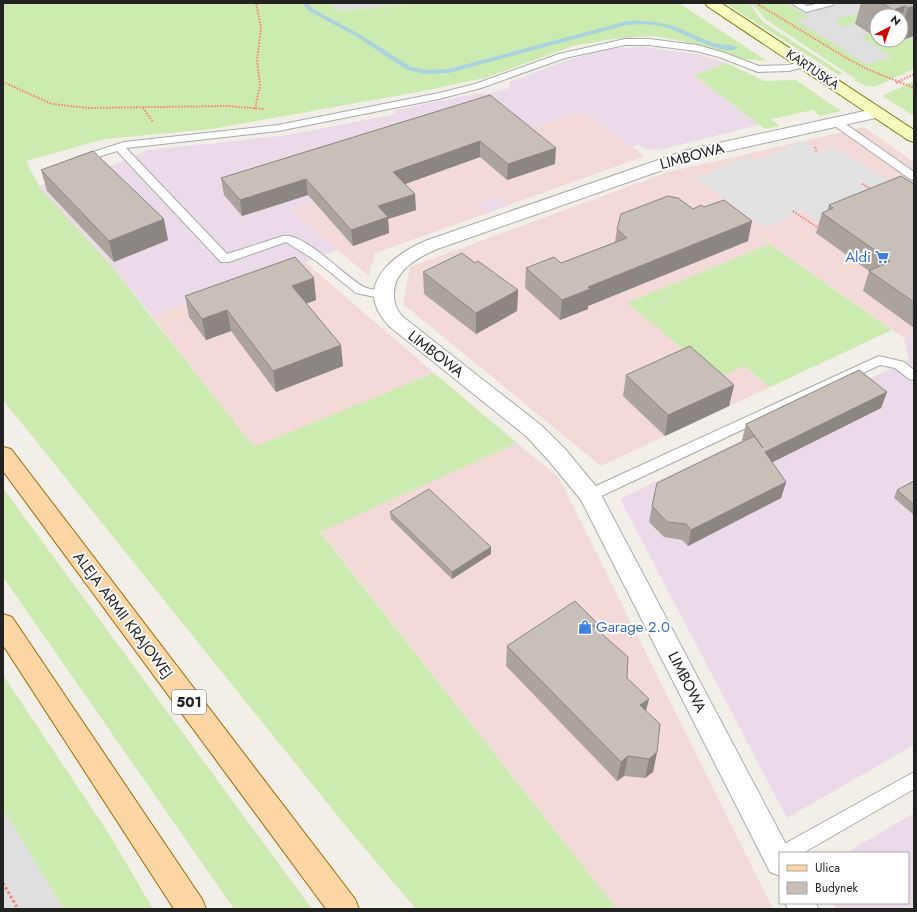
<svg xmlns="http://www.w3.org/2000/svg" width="917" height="912" viewBox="0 0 917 912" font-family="Jost,sans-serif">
<rect width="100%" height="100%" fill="#f2efe9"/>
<g fill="#e0dfdf" fill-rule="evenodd">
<path d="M328,3H419L338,11Z"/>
<path d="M748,3H914V57L865,82ZM877,16H901V40H877Z"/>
<path d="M3,809L64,909H3Z"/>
</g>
<g fill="#f2dad9">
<path d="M582,112L645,156L509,205L498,196L478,203L488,213L375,253L369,276L290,210Z"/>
<path d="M864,127L914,162V333L904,338L770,244L628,303L718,378L743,366L770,387L601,466L403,304L410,267L668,172Z"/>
<path d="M305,262L434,373L254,448L152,316Z"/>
<path d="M517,443L559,478L773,909H617L320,531Z"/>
</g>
<g fill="#ebdbe8">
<path d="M642,47L697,54L727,63L694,75L759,125L658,150L644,148L638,144L632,147L582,112L290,210L339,250L152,316L110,264L37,186L104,169L148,150L289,135L396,114L393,111L473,94H487L509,88L510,82L565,61L610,49Z"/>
<path d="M498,196L509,205L488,213L478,203Z"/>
<path d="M914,333V745L787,818L620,499L854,386L909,360L904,338Z"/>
<path d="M914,813V909H836L833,903H908V853H846Z"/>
</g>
<g fill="#cdebb0">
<path d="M3,3H328L339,11L419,3H679L767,61L745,59L687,42L655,36L613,39L573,46L485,78L423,91L212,129L105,139L26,161L39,186H38L110,264L254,447L434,373L517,443L320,532L617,909H416L349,830L3,400Z"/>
<path d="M725,3H749L763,22L842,73L841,75L837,74Z"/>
<path d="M753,3H785L808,17L796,20L867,65L892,57L861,37L871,34L877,38V40L885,43L895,40L898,42L914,37V69L874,87L865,86L854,80L856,79L765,19Z"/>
<path d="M859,13L872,18L844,27L834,20Z"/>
<path d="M727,63L764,81L796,80L841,111L820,116L813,110L771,119L780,126L765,129L694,75Z"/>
<path d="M914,81V116L882,96Z"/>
<path d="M770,244L892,330L770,387L744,366L718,378L627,303Z"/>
<path d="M3,488L312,909H234L3,577Z"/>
<path d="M3,675L111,837L153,909H64L3,809Z"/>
</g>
<path fill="#e2e2e2" d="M804,141L820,151L833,146L890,181L820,223L804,212L764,228L695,178L749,157L754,161Z"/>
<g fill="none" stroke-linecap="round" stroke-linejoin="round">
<path fill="#aad3df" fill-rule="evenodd" d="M301,3H307L313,9L361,35L411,67L426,70L449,69L627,21C645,20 662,22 679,28C691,33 702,39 714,43C721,45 732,44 738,48C724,58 678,30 662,26C650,24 639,24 627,25L449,73L426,74L407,70L357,37L309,11Z"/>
<defs>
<g id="lane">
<path d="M791,3H802L807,6L819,3H834L833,5L806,12Z"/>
<path d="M625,39H649L697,45L725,53L759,66L789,65L805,61L810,64L808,66L789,71L758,72L719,57L696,51L649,45H625L565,58L481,88L439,99L278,131L126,148L227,254L283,236C303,231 346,278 364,287C371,290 381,290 388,292L390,295L388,298L384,299L356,293L315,260L286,242L229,262H221L117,151L79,163L74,160L75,158L124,142L278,125L439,93L475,84L559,54Z"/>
<path d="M836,119L840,120L914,172V180L910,179L832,124L831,122Z"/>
<path d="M879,356L904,362L914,370V380L909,379L895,368L880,365L595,499L590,500L585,499L583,495L585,491Z"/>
<path d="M914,772V789L803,853H780L779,859L777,853L779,847Z"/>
</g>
<g id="street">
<path d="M878,108L884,110L886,113L884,116L697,158L437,249C417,258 392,271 394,297C394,304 398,312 403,317L542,426L566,450L598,489L790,852L780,853V876L770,872L581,500L550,462L526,436L389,326C353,288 389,257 425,241L687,150Z"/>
<path d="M785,903H816L818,909H788Z"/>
</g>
<path id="secondary" d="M705,3H721L914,130V142L908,140L707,6Z"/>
<g id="primary">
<path d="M3,447L11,449L355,899L359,909H326L3,471Z"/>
<path d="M3,614L12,617L202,899L206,909H174L3,645Z"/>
</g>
</defs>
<use href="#lane" stroke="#a9a9a9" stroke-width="2"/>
<use href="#street" stroke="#a9a9a9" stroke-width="2"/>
<use href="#secondary" stroke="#707d05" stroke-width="2"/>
<use href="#primary" stroke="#a06b00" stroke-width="2"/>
<g stroke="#fa8072" stroke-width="2" stroke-dasharray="1.5 1.5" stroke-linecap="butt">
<path d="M756,3L848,59L867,69L914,88"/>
<path d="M3,82L52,104L88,108L226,106L265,109"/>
<path d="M896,83L914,74"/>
<path d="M143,108L153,122"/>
<path d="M255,109L260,85L257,61L261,27L256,3"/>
<path d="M815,147L817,153"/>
<path d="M862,184L873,190"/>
<path d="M793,211L820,229"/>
</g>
<path stroke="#fa8072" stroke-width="3" stroke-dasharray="2.5 2.5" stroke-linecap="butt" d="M3,883L18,909"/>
<use href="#lane" fill="#fff" fill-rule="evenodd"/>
<use href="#street" fill="#fff" fill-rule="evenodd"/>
<use href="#secondary" fill="#f7fabf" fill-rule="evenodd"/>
<use href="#primary" fill="#fcd6a4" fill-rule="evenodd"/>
</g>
<g fill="#aba49e">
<path d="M861,3H914V36L899,41L897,40H901V16H877V38L855,24Z"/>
<path d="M490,95L555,164L507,180L480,157L405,184L416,210L388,219L389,233L353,246L308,195L242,216L224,195L221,178Z"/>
<path d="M41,170L168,240L114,262L47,191Z"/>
<path d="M914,184V328L863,291L869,271L816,233L822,213L827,211L829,205Z"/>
<path d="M693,209L748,241L588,306V309L560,320L525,288L526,268L561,263L615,242L617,229Z"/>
<path d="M475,263L518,290L517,311L476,334L424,294L423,272Z"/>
<path d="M185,296L316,300L306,303L343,366L276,392L231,331L206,340L189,317Z"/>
<path d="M626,375L734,385L729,406L665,436L623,396Z"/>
<path d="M887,392L881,408L772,462L786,482L781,498L688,546L682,540L664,537L649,522L652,506L744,441L742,440L746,424Z"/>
<path d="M914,481V515L894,498L897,490Z"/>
<path d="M390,512L491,554L452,579L391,519Z"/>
<path d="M596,629L627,678L646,711L657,752L653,772L645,778L624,776L617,781L506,666L507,646Z"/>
</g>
<g fill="#8b8681">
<path d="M905,6L901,19V16H892L893,10Z"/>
<path d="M914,6V36L899,41V40H901V32L908,8Z"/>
<path d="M885,40H892L884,42Z"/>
<path d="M480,141V157L394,188L393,172Z"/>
<path d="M556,148L555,164L507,180L508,164Z"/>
<path d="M306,179L308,195L242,216L240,200Z"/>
<path d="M415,194L416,210L388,219L389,233L353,246L351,230L378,206Z"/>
<path d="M164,219L168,240L114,262L109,241Z"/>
<path d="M752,221L748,241L588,306V309L560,320L562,300L588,287Z"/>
<path d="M314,278L316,300L295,308L292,286Z"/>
<path d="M518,290L517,311L476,334V313Z"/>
<path d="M227,310L231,331L206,340L202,319Z"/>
<path d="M341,345L343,366L276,392L273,371Z"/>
<path d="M734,385L729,406L665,436L668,415Z"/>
<path d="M887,392L881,408L761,468L765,452Z"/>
<path d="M786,482L781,498L688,546L691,530Z"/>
<path d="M491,547V554L452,579V572Z"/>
<path d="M597,623L594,643L593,626Z"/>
<path d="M649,699L644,719L640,705Z"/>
<path d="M657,752L653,772L645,778L649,759Z"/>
<path d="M628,756L624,776L617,781L621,762Z"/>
</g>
<g fill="#c7bfb8" stroke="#8b8681">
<path d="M882,3H914V6L908,8L905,6L893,10Z"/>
<path d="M490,95L556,148L508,164L480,141L393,172L415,194L378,206L388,217L351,230L306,179L240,200L221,178Z"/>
<path d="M93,151L164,219L109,241L41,170Z"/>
<path d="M901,176L914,184V302L869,271L890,261L822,213L833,208L829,205Z"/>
<path d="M668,196L678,198L693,209L701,205L704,207L724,200L752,221L588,287L590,289L562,300L526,268L554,257L561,263L627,238L617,229L621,214Z"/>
<path d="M462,253L475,263L478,261L518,290L476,313L423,272Z"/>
<path d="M295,257L314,278L292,286L341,345L273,371L227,310L202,319L185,296Z"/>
<path d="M690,346L734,385L668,415L626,375Z"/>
<path d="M859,370L887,392L765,452L786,482L691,530L686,524L667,522L652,506L657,483L754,436L763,448L746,424Z"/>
<path d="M914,481V505L897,490Z"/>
<path d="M429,489L491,547L452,572L390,512Z"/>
<path d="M575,601L597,623L593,626L628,657L627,678L649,699L640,705L660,724L657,752L649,759L628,756L621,762L507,646Z"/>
</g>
<defs>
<symbol id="supermarket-bare" viewBox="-9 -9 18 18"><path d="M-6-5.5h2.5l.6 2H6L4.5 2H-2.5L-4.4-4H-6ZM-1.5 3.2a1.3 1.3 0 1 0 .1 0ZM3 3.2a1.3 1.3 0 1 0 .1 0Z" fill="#3f7fe0" stroke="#fff" stroke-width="2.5" paint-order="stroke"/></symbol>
<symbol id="shop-bare" viewBox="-9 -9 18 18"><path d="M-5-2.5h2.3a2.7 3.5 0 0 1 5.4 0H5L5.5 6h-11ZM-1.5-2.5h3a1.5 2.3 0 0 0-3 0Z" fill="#3f7fe0" stroke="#fff" stroke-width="2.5" paint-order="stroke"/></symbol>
</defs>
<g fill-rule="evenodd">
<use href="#supermarket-bare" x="872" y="247" width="20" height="20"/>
<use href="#shop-bare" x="575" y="617" width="20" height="20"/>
</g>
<g text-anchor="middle" stroke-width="4" stroke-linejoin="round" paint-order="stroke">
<g font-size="13" fill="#222" stroke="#fff">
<text transform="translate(813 69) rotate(34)" y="5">KARTUSKA</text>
</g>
<rect fill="#fff" stroke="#646464" stroke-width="1" x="172" y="690" width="34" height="24" rx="3"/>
<g font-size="14" font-weight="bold" fill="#222">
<text x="189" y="707">501</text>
</g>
<g font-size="15" fill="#222" stroke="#fff">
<text transform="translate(692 156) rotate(-15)" y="5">LIMBOWA</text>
<text transform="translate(436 354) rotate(38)" y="5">LIMBOWA</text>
<text transform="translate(123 615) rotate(53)" y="5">ALEJA ARMII KRAJOWEJ</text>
<text transform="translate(687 682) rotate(63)" y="5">LIMBOWA</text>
</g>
<g font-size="15" fill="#366cbe" stroke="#fff" text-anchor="end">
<text x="871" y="262">Aldi</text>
<text x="596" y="632" text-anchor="start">Garage 2.0</text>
</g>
</g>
<rect width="917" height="912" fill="none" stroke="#222222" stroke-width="8"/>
<rect x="779" y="852" width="130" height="52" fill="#ffffff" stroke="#a7a7a7"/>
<rect x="787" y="865" width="20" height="6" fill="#fcd6a4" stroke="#a7a7a7"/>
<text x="815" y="872" font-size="12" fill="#222222">Ulica</text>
<rect x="787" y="882" width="20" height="12" fill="#c7bfb8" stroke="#a7a7a7"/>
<text x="815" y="892" font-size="12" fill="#222222">Budynek</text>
<g transform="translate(889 28) rotate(41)"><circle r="19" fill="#ffffff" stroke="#a7a7a7"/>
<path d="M0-3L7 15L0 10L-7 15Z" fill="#d40000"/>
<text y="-6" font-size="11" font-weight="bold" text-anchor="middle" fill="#222222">N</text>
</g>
</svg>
